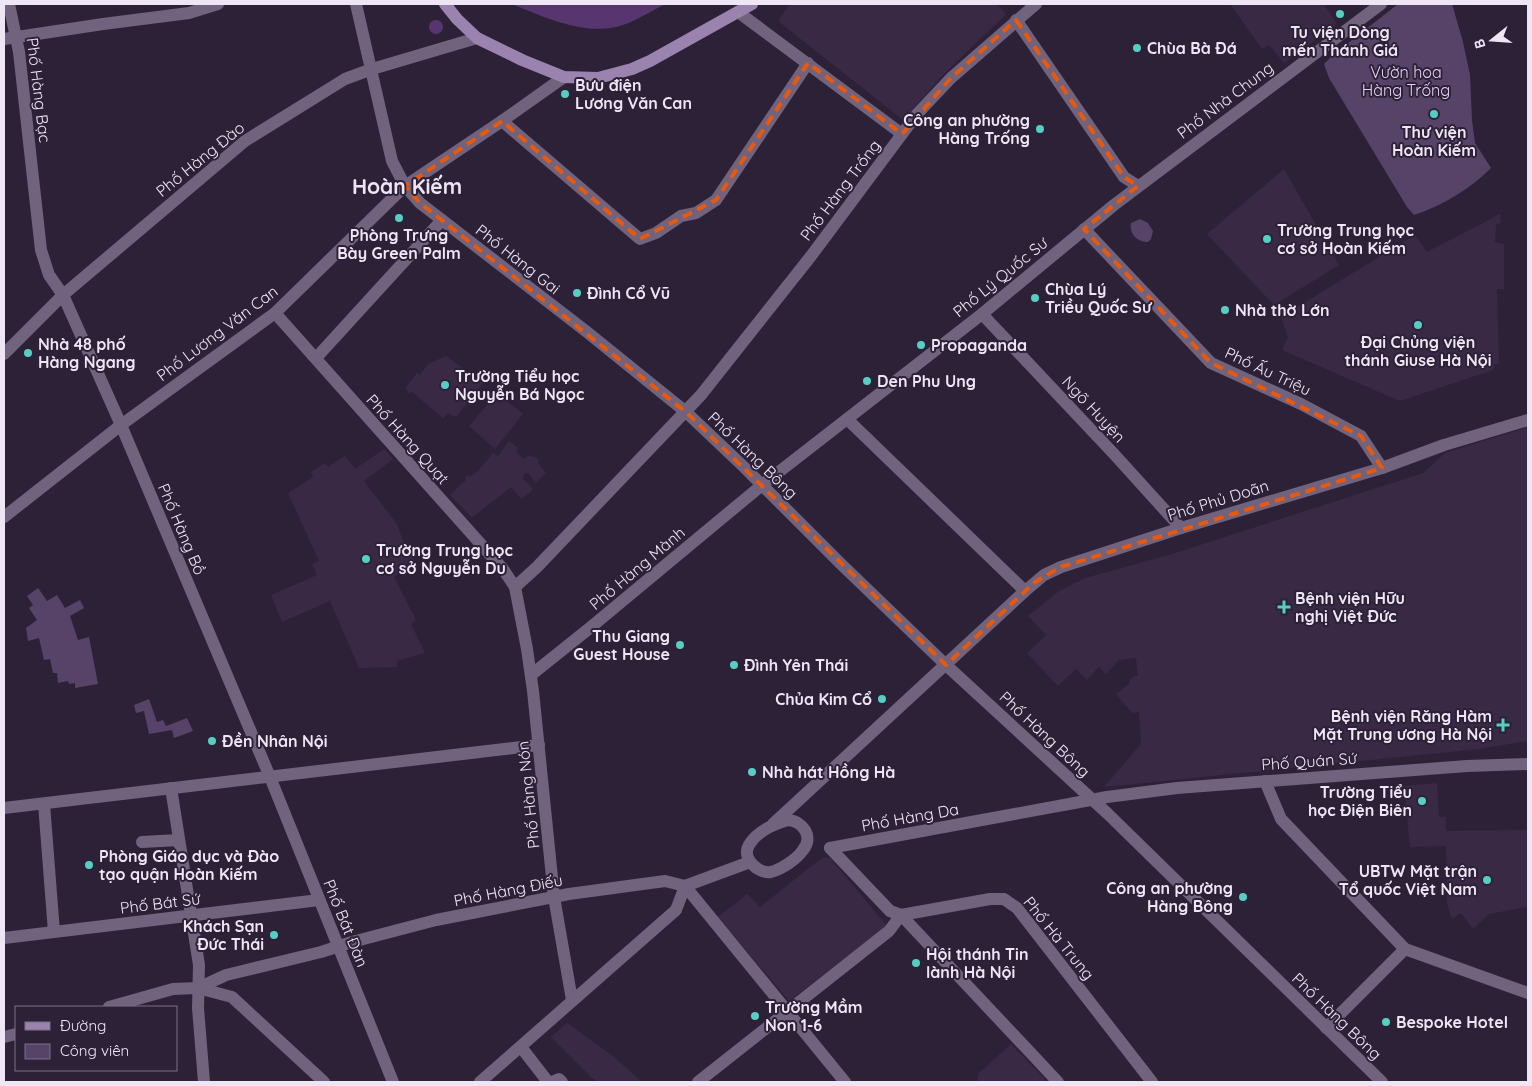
<svg xmlns="http://www.w3.org/2000/svg" width="1532" height="1086" viewBox="0 0 1532 1086" font-family="Quicksand,sans-serif">
<rect width="100%" height="100%" fill="#2d2137"/>
<g fill="#392945">
<path d="M792,4H997L1006,14L943,75L903,120L778,21L789,5Z"/>
<path d="M1230,4H1324L1337,24L1284,63L1269,45L1262,49Z"/>
<path d="M1284,169L1339,265L1274,305L1207,234Z"/>
<path d="M1500,214L1501,223L1496,224L1495,242L1504,244V289H1497L1499,364H1495L1493,370L1400,401L1282,350L1288,337L1281,317L1415,235L1427,252Z"/>
<path d="M446,356L483,383L457,416H453L448,413L443,418L411,391L408,394L406,387L417,373L420,375L428,364Z"/>
<path d="M497,393L523,414L495,449L469,426Z"/>
<path d="M1528,427V741L1479,749L1104,787L1141,744L1139,712L1132,713L1116,694L1130,683L1129,681L1134,676H1138L1136,658L1119,660L1106,674L1099,667L1087,680L1076,669L1058,686L1027,653L1046,635L1028,616L1059,591L1085,578L1172,554L1423,473L1445,453Z"/>
<path d="M509,441L518,448L516,452L524,459L528,456L536,457L539,461L538,463L546,473L536,483L528,473L524,474L523,479L532,488V491L521,499L511,487L473,517H471L450,495L466,480L465,477L468,475L470,477L478,471L493,453L498,456Z"/>
<path d="M384,449L393,459L364,481L397,524L405,546L415,562L394,577L416,620L411,624L425,653L397,661V667L359,668L330,601L282,622L271,595L317,575L312,564L319,561L288,493L313,477L311,472L325,463L328,467L345,456L355,469Z"/>
<path d="M1437,783L1439,817H1446V831L1528,830V907L1489,914L1473,929L1461,913L1452,919L1447,904L1446,846L1410,847L1404,786Z"/>
<path d="M826,857L831,859L887,926L789,1001L718,917L747,894L760,907L819,860Z"/>
<path d="M567,1023L613,1056L642,1082H599L592,1078L551,1037Z"/>
<path d="M1011,1044L1048,1082H978V1074Z"/>
</g>
<g fill="#574268">
<path d="M1398,4H1452L1463,42L1470,75L1472,120L1475,143L1491,168C1470,189 1442,206 1414,215L1407,207L1329,78L1324,64L1333,55Z"/>
<path d="M1140,219L1148,223L1153,231L1151,239L1148,242C1137,242 1129,234 1131,223Z"/>
<path d="M38,588L47,601L57,595L65,608L80,600L84,608L70,616L78,640L89,637L98,684L75,688V683L69,684L68,681L58,683L57,673H53L50,659L44,660L39,638L28,641L26,628L37,620L29,608L33,605L27,596Z"/>
<path d="M149,699L157,722L163,720L166,726L187,718L193,731L174,738L172,730L149,734L144,711L136,713L134,705Z"/>
</g>
<g fill="#573670">
<path d="M512,4H665C651,11 638,20 623,25C587,37 546,18 512,4Z"/>
<circle cx="436" cy="27" r="7"/>
</g>
<g fill="none" stroke-linecap="round" stroke-linejoin="round">
<g stroke="#71627d" stroke-width="12">
<path d="M9,4L19,52L41,250L49,275L63,295L121,425L270,777L393,1082"/>
<path d="M738,12L902,134"/>
<path d="M1016,20L1124,177L1138,186"/>
<path d="M4,39L103,24L189,13L218,4"/>
<path d="M502,121L640,239L656,233L681,216L696,213L716,200L808,63"/>
<path d="M1084,229L1211,363L1301,404L1361,436L1382,468"/>
<path d="M275,313L503,569L515,587L527,649L533,691L554,897L572,1000"/>
<path d="M982,314L1114,454L1181,528"/>
<path d="M316,358L442,220"/>
<path d="M847,419L1025,591"/>
<path d="M515,587L537,567L701,395L811,256L917,114L951,78L1036,4"/>
<path d="M531,675L591,627L762,485L982,314L1114,205L1381,4"/>
<path d="M1265,781L1281,819L1405,949L1528,993"/>
<path d="M171,788L199,965L198,1008L204,1082"/>
<path d="M44,804L54,932"/>
<path d="M4,808L539,745"/>
<path d="M788,820C803,821 814,837 803,850C797,859 782,869 771,872C758,874 741,858 749,845C757,831 774,824 788,820Z"/>
<path d="M773,824L1025,591L1044,575L1061,567L1181,528L1382,468L1444,445L1528,420"/>
<path d="M142,842L179,840"/>
<path d="M830,848L1107,797L1177,788L1467,766L1528,764"/>
<path d="M830,848L890,911L901,915L1058,1082"/>
<path d="M685,886L845,1082"/>
<path d="M685,886L750,862"/>
<path d="M901,915L990,899H1004L1017,908L1152,1082"/>
<path d="M4,938L319,900"/>
<path d="M198,988L232,997L324,1082"/>
<path d="M109,1007L173,989L198,988L226,975L321,952L352,942L436,920L569,894L665,881L685,886"/>
<path d="M1326,1028L1405,949"/>
<path d="M4,1037L16,1034"/>
<path d="M521,1047L548,1082"/>
<path d="M480,1082L676,910L685,886"/>
<path d="M552,1082L559,1079L562,1082"/>
<path d="M698,1082L889,931L901,915"/>
</g>
<g stroke="#71627d" stroke-width="12">
<path d="M356,4L392,161L405,186L420,203L587,332L686,412L745,468L841,564L946,665L1108,814L1382,1082"/>
<path d="M4,354L63,295L245,141L345,79L372,69L477,38"/>
<path d="M4,517L121,425L275,313L405,186L502,121L564,77"/>
</g>
<path stroke="#9a83ae" stroke-width="12" d="M445,4L457,19L477,38L522,60L564,77L598,78L632,69L650,61L752,4"/>
</g>
<path fill="none" stroke="#e8590c" stroke-width="4" stroke-dasharray="10 6" stroke-linejoin="round" d="M1016,20L1124,177L1138,186L1084,229L1211,363L1361,436L1382,468L1061,567L1035,582L946,665L686,412L420,203L405,186L502,121L640,239L716,200L808,63L902,134L951,78Z"/>
<g fill="#56cec3" stroke="#2d2137" stroke-width="2">
<circle cx="1340" cy="14" r="5"/>
<circle cx="1137" cy="48" r="5"/>
<circle cx="565" cy="94" r="5"/>
<circle cx="1434" cy="114" r="5"/>
<circle cx="1040" cy="129" r="5"/>
<circle cx="399" cy="218" r="5"/>
<circle cx="1267" cy="239" r="5"/>
<circle cx="577" cy="293" r="5"/>
<circle cx="1035" cy="298" r="5"/>
<circle cx="1225" cy="310" r="5"/>
<circle cx="1418" cy="325" r="5"/>
<circle cx="921" cy="345" r="5"/>
<circle cx="28" cy="353" r="5"/>
<circle cx="867" cy="381" r="5"/>
<circle cx="445" cy="385" r="5"/>
<circle cx="366" cy="559" r="5"/>
<path d="M1281.5 599.5h5v5h5v5h-5v5h-5v-5h-5v-5h5z"/>
<circle cx="680" cy="645" r="5"/>
<circle cx="734" cy="665" r="5"/>
<circle cx="882" cy="699" r="5"/>
<path d="M1500.5 717.5h5v5h5v5h-5v5h-5v-5h-5v-5h5z"/>
<circle cx="212" cy="741" r="5"/>
<circle cx="752" cy="772" r="5"/>
<circle cx="1422" cy="801" r="5"/>
<circle cx="89" cy="865" r="5"/>
<circle cx="1487" cy="880" r="5"/>
<circle cx="1243" cy="897" r="5"/>
<circle cx="274" cy="935" r="5"/>
<circle cx="916" cy="963" r="5"/>
<circle cx="755" cy="1016" r="5"/>
<circle cx="1386" cy="1022" r="5"/>
</g>
<g text-anchor="middle" stroke-width="4" stroke-linejoin="round" paint-order="stroke">
<g font-size="16" font-weight="bold" fill="#eee6f5" stroke="#2d2137" text-anchor="start">
<text x="1340" y="38" text-anchor="middle">Tu viện Dòng<tspan x="1340" dy="18">mến Thánh Giá</tspan></text>
<text x="1147" y="54">Chùa Bà Đá</text>
<text x="575" y="91">Bưu điện<tspan x="575" dy="18">Lương Văn Can</tspan></text>
<text x="1030" y="126" text-anchor="end">Công an phường<tspan x="1030" dy="18">Hàng Trống</tspan></text>
<text x="1434" y="138" text-anchor="middle">Thư viện<tspan x="1434" dy="18">Hoàn Kiếm</tspan></text>
<text x="1277" y="236">Trường Trung học<tspan x="1277" dy="18">cơ sở Hoàn Kiếm</tspan></text>
<text x="399" y="241" text-anchor="middle">Phòng Trưng<tspan x="399" dy="18">Bày Green Palm</tspan></text>
<text x="1045" y="295">Chùa Lý<tspan x="1045" dy="18">Triều Quốc Sư</tspan></text>
<text x="587" y="299">Đình Cổ Vũ</text>
<text x="1235" y="316">Nhà thờ Lớn</text>
<text x="1418" y="348" text-anchor="middle">Đại Chủng viện<tspan x="1418" dy="18">thánh Giuse Hà Nội</tspan></text>
<text x="38" y="350">Nhà 48 phố<tspan x="38" dy="18">Hàng Ngang</tspan></text>
<text x="931" y="351">Propaganda</text>
<text x="455" y="382">Trường Tiểu học<tspan x="455" dy="18">Nguyễn Bá Ngọc</tspan></text>
<text x="877" y="387">Den Phu Ung</text>
<text x="376" y="556">Trường Trung học<tspan x="376" dy="18">cơ sở Nguyễn Du</tspan></text>
<text x="1295" y="604">Bệnh viện Hữu<tspan x="1295" dy="18">nghị Việt Đức</tspan></text>
<text x="670" y="642" text-anchor="end">Thu Giang<tspan x="670" dy="18">Guest House</tspan></text>
<text x="744" y="671">Đình Yên Thái</text>
<text x="872" y="705" text-anchor="end">Chủa Kim Cổ</text>
<text x="1492" y="722" text-anchor="end">Bệnh viện Răng Hàm<tspan x="1492" dy="18">Mặt Trung ương Hà Nội</tspan></text>
<text x="222" y="747">Đền Nhân Nội</text>
<text x="762" y="778">Nhà hát Hồng Hà</text>
<text x="1412" y="798" text-anchor="end">Trường Tiểu<tspan x="1412" dy="18">học Điện Biên</tspan></text>
<text x="99" y="862">Phòng Giáo dục và Đào<tspan x="99" dy="18">tạo quận Hoàn Kiếm</tspan></text>
<text x="1477" y="877" text-anchor="end">UBTW Mặt trận<tspan x="1477" dy="18">Tổ quốc Việt Nam</tspan></text>
<text x="1233" y="894" text-anchor="end">Công an phường<tspan x="1233" dy="18">Hàng Bông</tspan></text>
<text x="264" y="932" text-anchor="end">Khách Sạn<tspan x="264" dy="18">Đức Thái</tspan></text>
<text x="926" y="960">Hội thánh Tin<tspan x="926" dy="18">lành Hà Nội</tspan></text>
<text x="765" y="1013">Trường Mầm<tspan x="765" dy="18">Non 1-6</tspan></text>
<text x="1396" y="1028">Bespoke Hotel</text>
</g>
<g font-size="16" fill="#e4d1f4" stroke="#2d2137">
<text x="1406" y="78">Vườn hoa<tspan x="1406" dy="18">Hàng Trống</tspan></text>
</g>
<g font-size="16" fill="#eee6f5" stroke="#2d2137">
<text transform="translate(39 90) rotate(83)" y="6">Phố Hàng Bạc</text>
<text transform="translate(1225 100) rotate(-37)" y="6">Phố Nhà Chung</text>
<text transform="translate(200 159) rotate(-39)" y="6">Phố Hàng Đào</text>
<text transform="translate(840 190) rotate(-53)" y="6">Phố Hàng Trống</text>
<text transform="translate(518 259) rotate(38)" y="6">Phố Hàng Gai</text>
<text transform="translate(1000 277) rotate(-39)" y="6">Phố Lý Quốc Sư</text>
<text transform="translate(217 333) rotate(-37)" y="6">Phố Lương Văn Can</text>
<text transform="translate(1268 371) rotate(25)" y="6">Phố Ấu Triệu</text>
<text transform="translate(1094 409) rotate(47)" y="6">Ngõ Huyện</text>
<text transform="translate(408 439) rotate(48)" y="6">Phố Hàng Quạt</text>
<text transform="translate(753 455) rotate(44)" y="6">Phố Hàng Bông</text>
<text transform="translate(1218 500) rotate(-17)" y="6">Phố Phủ Doãn</text>
<text transform="translate(182 529) rotate(67)" y="6">Phố Hàng Bồ</text>
<text transform="translate(637 568) rotate(-40)" y="6">Phố Hàng Mành</text>
<text transform="translate(1045 734) rotate(43)" y="6">Phố Hàng Bông</text>
<text transform="translate(1309 761) rotate(-4)" y="6">Phố Quán Sứ</text>
<text transform="translate(528 795) rotate(-96)" y="6">Phố Hàng Nón</text>
<text transform="translate(910 817) rotate(-10)" y="6">Phố Hàng Da</text>
<text transform="translate(508 890) rotate(-11)" y="6">Phố Hàng Điếu</text>
<text transform="translate(160 903) rotate(-7)" y="6">Phố Bát Sứ</text>
<text transform="translate(346 923) rotate(68)" y="6">Phố Bát Đàn</text>
<text transform="translate(1059 938) rotate(51)" y="6">Phố Hà Trung</text>
<text transform="translate(1337 1016) rotate(44)" y="6">Phố Hàng Bông</text>
</g>
<g font-size="21" font-weight="bold" fill="#eee6f5" stroke="#2d2137">
<text x="407" y="194">Hoàn Kiếm</text>
</g>
</g>
<rect width="1532" height="1086" fill="none" stroke="#eee6f5" stroke-width="10"/>
<rect x="15" y="1006" width="162" height="65" fill="#2d2137" stroke="#7a7083"/>
<rect x="25" y="1022" width="25" height="8" fill="#9a83ae" stroke="#7a7083"/>
<text x="60" y="1031" font-size="15" fill="#eee6f5">Đường</text>
<rect x="25" y="1044" width="25" height="15" fill="#574268" stroke="#7a7083"/>
<text x="60" y="1056" font-size="15" fill="#eee6f5">Công viên</text>
<g transform="translate(1492 40) rotate(253)" stroke="#2d2137" stroke-width="4" paint-order="stroke">
<path d="M0-4L9 19L0 12L-9 19Z" fill="#eee6f5"/>
<text y="-8" font-size="14" font-weight="bold" text-anchor="middle" fill="#eee6f5">B</text>
</g>
</svg>
